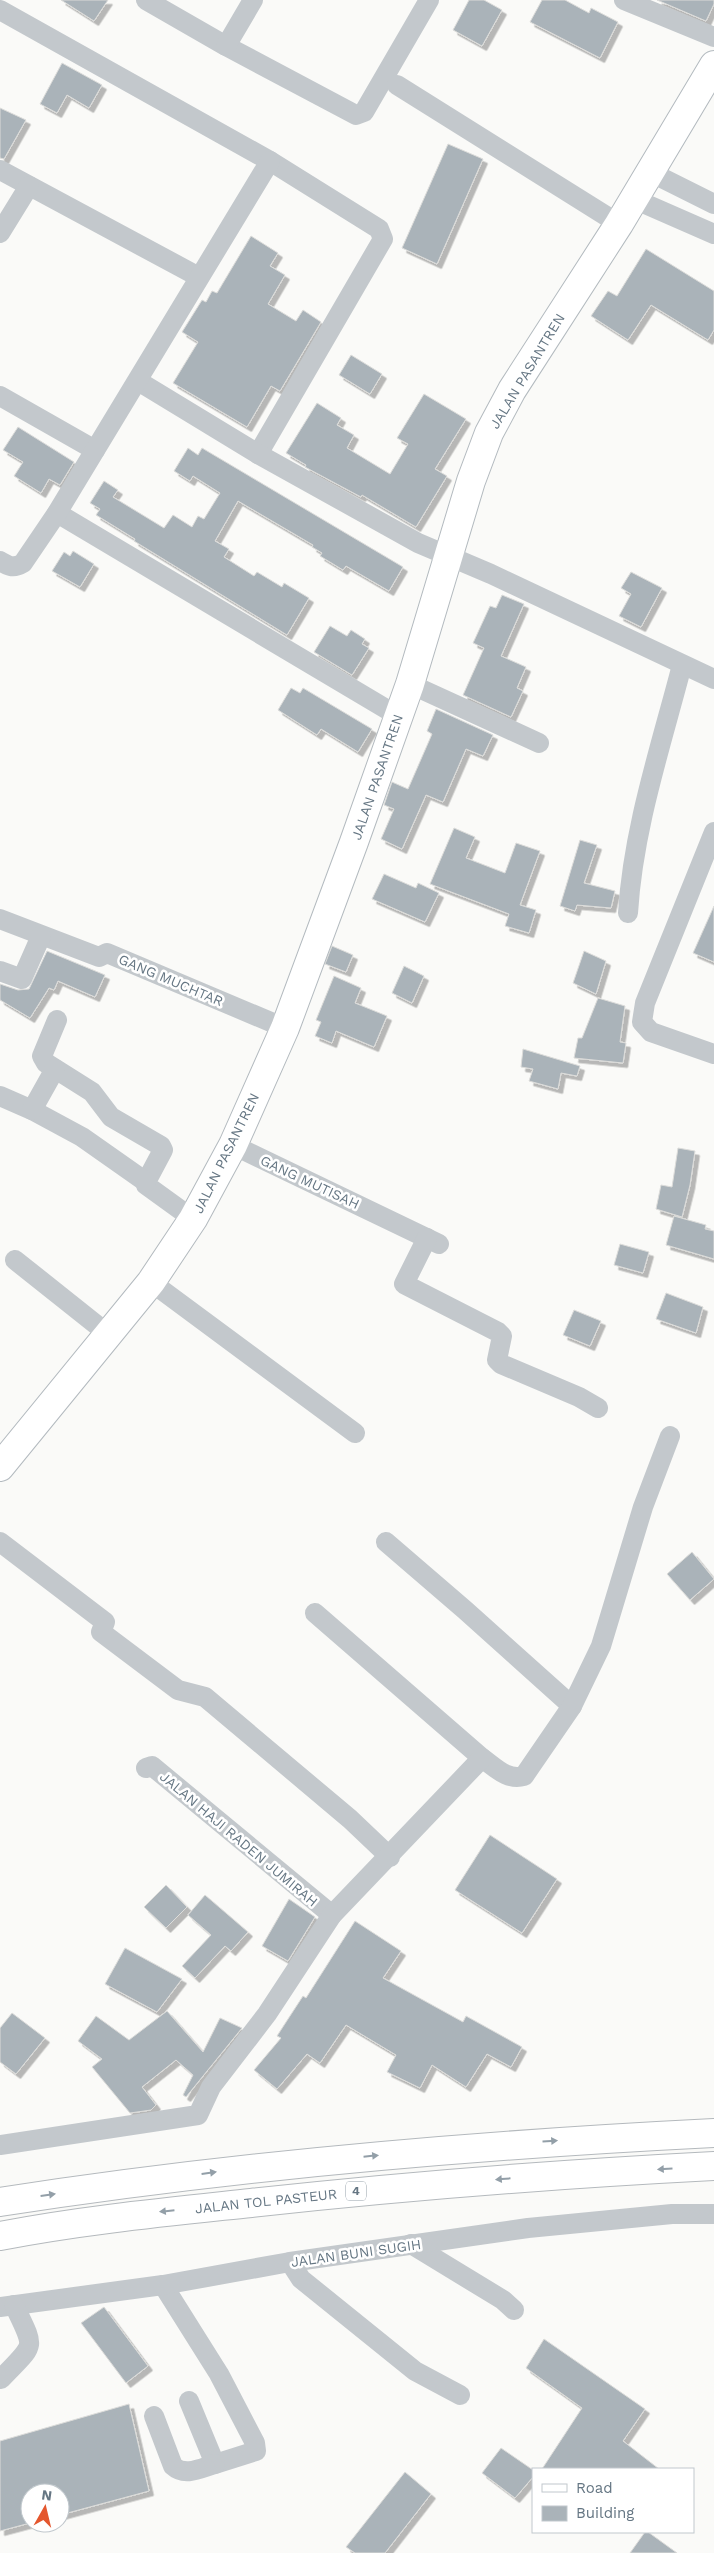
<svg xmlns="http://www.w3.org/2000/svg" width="714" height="2553" viewBox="0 0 714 2553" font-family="'Work Sans',sans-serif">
<defs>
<filter id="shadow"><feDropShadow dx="4.5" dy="4.5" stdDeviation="0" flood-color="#0004"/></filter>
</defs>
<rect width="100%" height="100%" fill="#fafaf8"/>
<g fill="#aab3b9" stroke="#dcdcda" filter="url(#shadow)">
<path d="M61,0H108L94,21Z"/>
<path d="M469,0H484L502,10L482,46L453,30Z"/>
<path d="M542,0H565L589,13L591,8L618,22L600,58L530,22Z"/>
<path d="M657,0H714V4L706,21Z"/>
<path d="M62,63L102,85L89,108L67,95L57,113L40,104Z"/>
<path d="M0,108L26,120L4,159L0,158Z"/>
<path d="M448,144L483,159L437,264L402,248Z"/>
<path d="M251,236L278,253L270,266L285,275L268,304L296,321L303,310L321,322L280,391L271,386L247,427L173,383L198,342L182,332L202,300L206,302L212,291L217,293Z"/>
<path d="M646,249L714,291V330L708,340L651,305L628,340L591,316L608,291L617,296Z"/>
<path d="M351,355L382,374L370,394L339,375Z"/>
<path d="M424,394L466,419L435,469L447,476L416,527L362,495L361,497L305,467L306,465L286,453L317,403L341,418L337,425L354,435L347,448L390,474L408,444L397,438Z"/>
<path d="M18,427L74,462L60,485L49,479L41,493L14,476L23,462L3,450Z"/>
<path d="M188,448L198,455L202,448L403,567L389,591L346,566L343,570L320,556L322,553L312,547L313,545L238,501L215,541L229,549L224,557L254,576L257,572L282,587L284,583L309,598L287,635L134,541L135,539L96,515L100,509L90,503L104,481L118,490L113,497L164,528L173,515L192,527L198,516L204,519L220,493L193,476L190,481L174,471Z"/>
<path d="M73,551L94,564L80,587L52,571L64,552L70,556Z"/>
<path d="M631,572L662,588L641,627L619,616L631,594L621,588Z"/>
<path d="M502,595L524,604L501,656L526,667L517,688L523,691L511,717L463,695L484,648L473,643L490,606L496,608Z"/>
<path d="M330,626L347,636L351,630L365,639L362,644L369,648L352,675L314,652Z"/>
<path d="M291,688L300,693L303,688L372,729L358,752L321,729L317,735L278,710Z"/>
<path d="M436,709L493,735L483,756L466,749L443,802L426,795L402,849L381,839L394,809L384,805L392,782L408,789L432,734L427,731Z"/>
<path d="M454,828L475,837L466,858L505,873L516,843L540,851L520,905L536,910L529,933L505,926L509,914L430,884Z"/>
<path d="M580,840L597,845L584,883L615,891L611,908L577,905L575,911L560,906Z"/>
<path d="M384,874L416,888L418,883L439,893L425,922L372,899Z"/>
<path d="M714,906V962L693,953Z"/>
<path d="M332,946L353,955L346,972L325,964Z"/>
<path d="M47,951L105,975L95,997L58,981L54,990L49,988L30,1018L0,1000V984L18,990L29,989Z"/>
<path d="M584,951L606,961L596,994L573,983Z"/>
<path d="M404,966L424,976L412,1003L392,993Z"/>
<path d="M334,976L361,988L355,1003L387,1016L374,1047L336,1031L332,1043L315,1036L321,1022L316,1020Z"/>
<path d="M598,998L625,1006L620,1042L626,1043L623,1063L574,1058L578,1038H582Z"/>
<path d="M523,1049L580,1066L577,1076L561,1073L558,1089L529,1081L533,1069L521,1067Z"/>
<path d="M678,1148L695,1151L690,1185L682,1217L656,1209L661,1185L672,1187Z"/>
<path d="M674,1216L706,1225L705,1229L714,1231V1259L666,1245Z"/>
<path d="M620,1244L649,1252L643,1273L614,1265Z"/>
<path d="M666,1293L703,1307L696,1333L656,1319Z"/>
<path d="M574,1310L601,1321L590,1346L563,1335Z"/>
<path d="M692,1552L714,1579L690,1600L667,1574Z"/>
<path d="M490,1835L557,1879L522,1933L455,1890Z"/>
<path d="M166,1885L187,1907L166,1928L144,1907Z"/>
<path d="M205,1895L248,1932L231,1951L225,1946L195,1978L182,1966L211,1935L188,1915Z"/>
<path d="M289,1899L315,1917L288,1961L262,1946Z"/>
<path d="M355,1921L401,1951L383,1978L463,2022L466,2016L522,2047L511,2067L487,2054L466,2087L432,2065L420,2088L387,2072L396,2055L346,2025L320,2063L307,2054L277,2089L254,2070L281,2038L277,2036L288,2019L303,1996L306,1998Z"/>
<path d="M125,1948L182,1979L157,2012L105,1984Z"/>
<path d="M167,2011L203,2052L220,2018L242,2028L186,2097L183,2095L193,2075L176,2060L142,2087L156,2105L151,2110L130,2113L92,2067L102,2059L78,2041L96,2016L129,2040Z"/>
<path d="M12,2013L45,2038L16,2074L0,2062V2028Z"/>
<path d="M104,2307L148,2366L126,2383L81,2323Z"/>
<path d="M544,2339L645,2409L623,2441L659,2469H542L582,2408L526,2368Z"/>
<path d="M129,2404L149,2491L60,2515V2493H30V2523L0,2531V2441Z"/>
<path d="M501,2448L533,2470V2477L515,2498L482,2473Z"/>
<path d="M405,2472L431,2494L385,2553H355L346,2547Z"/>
<path d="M645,2532H648L677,2553H630Z"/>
</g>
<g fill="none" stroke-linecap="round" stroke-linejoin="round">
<defs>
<path id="secondary" d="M0,1467L151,1282L193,1219L233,1145L285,1028L354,842L410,684L471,481L489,433L512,390L619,224L714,65"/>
<g id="highway">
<path d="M0,2202C237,2165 475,2145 714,2133"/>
<path d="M0,2236C83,2220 167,2212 251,2203C405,2186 559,2174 714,2166"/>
</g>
</defs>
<use href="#secondary" stroke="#b3babf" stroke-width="30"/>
<use href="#highway" stroke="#b4b9bd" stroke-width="30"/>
<g stroke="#c3c8cc" stroke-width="20">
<path d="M146,0L226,46L356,115L364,112L429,0"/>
<path d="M624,0L714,37"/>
<path d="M0,10L270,161L379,229L383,239L258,454"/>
<path d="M226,46L253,0"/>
<path d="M397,85L619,224"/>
<path d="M0,170L199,277"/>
<path d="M650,172L714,204"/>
<path d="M634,199L714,234"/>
<path d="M0,233L29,186"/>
<path d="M138,381L258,454L418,543L491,574L714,679"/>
<path d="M0,396L95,450"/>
<path d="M57,513L398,716"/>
<path d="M0,561C9,566 13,569 23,563L57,513L270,161"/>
<path d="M410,684L539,743"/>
<path d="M714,832L645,1003L642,1022L651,1032L714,1054"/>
<path d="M628,913C633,829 661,746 682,665"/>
<path d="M0,919L99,957L107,953L285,1028"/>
<path d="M0,971L22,979L41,936"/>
<path d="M57,1020L42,1056L46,1063L92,1092L111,1117L161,1146L163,1150L146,1182V1185L193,1219"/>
<path d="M0,1096L32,1110L82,1137L146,1182"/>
<path d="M32,1110L55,1069"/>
<path d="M233,1145L439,1244"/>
<path d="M427,1238L404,1284L498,1332L502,1336L497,1360L501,1364L579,1397L598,1408"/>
<path d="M15,1260L108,1334"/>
<path d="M151,1282L355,1433"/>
<path d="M0,1542L105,1622L101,1632L178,1690L205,1697L350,1819L390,1857"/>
<path d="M386,1542L465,1610L572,1706"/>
<path d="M315,1613L482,1758C495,1767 507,1781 524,1776L572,1706L601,1646L643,1507L670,1436"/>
<path d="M146,1768L152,1766L332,1915"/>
<path d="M0,2145L198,2115L211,2087L267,2014L332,1915L482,1758"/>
<path d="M411,2244L503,2300L514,2310"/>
<path d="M290,2262L301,2279L415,2371L460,2395"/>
<path d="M163,2285L219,2374L255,2443L256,2451L215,2464L189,2401"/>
<path d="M0,2307L163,2285L290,2262L528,2228L672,2214H714"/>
<path d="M1,2379C36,2342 36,2351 14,2305"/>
<path d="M154,2416L173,2466C185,2477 201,2468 215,2464"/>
</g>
<use href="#secondary" stroke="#fff" stroke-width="28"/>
<use href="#highway" stroke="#fff" stroke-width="28"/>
</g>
<defs><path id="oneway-solid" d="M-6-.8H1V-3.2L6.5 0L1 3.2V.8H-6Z" transform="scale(1.25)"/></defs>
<g fill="#939fa8">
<use href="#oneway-solid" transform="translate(550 2141) rotate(-4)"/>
<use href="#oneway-solid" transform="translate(371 2156) rotate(-6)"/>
<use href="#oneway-solid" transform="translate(665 2169) rotate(177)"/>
<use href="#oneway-solid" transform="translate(209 2173) rotate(-8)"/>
<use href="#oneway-solid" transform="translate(503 2179) rotate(175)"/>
<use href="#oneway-solid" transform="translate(48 2195) rotate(-8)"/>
<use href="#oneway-solid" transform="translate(167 2211) rotate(174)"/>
</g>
<g text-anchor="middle" stroke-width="5" stroke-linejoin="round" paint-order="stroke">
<rect fill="#fff" stroke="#939fa8" stroke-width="1" x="346" y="2181.5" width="20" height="19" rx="4"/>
<g font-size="12" font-weight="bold" fill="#657683">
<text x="356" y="2195">4</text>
</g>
<g font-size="14" fill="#657683" stroke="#fff">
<text transform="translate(527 371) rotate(-59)" y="5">JALAN PASANTREN</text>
<text transform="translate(377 777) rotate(-71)" y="5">JALAN PASANTREN</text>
<text transform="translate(171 980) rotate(23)" y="5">GANG MUCHTAR</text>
<text transform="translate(226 1153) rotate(-64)" y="5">JALAN PASANTREN</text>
<text transform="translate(310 1182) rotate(25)" y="5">GANG MUTISAH</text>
<text transform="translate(239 1839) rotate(40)" y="5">JALAN HAJI RADEN JUMIRAH</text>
<text transform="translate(266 2201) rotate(-6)" y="5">JALAN TOL PASTEUR</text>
<text transform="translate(356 2253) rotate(-8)" y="5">JALAN BUNI SUGIH</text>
</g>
</g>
<rect x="532" y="2468" width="162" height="65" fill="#ffffff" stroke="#c1c8cd"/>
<rect x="542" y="2484" width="25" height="8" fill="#ffffff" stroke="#c1c8cd"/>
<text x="576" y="2493" font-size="15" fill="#657683">Road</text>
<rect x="542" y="2506" width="25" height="15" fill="#aab3b9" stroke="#c1c8cd"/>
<text x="576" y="2518" font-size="15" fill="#657683">Building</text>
<g transform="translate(45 2508) rotate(8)"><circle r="24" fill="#ffffff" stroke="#c1c8cd"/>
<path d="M0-4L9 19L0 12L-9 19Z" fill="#e4572e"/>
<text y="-8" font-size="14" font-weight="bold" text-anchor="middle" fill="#657683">N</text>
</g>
</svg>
